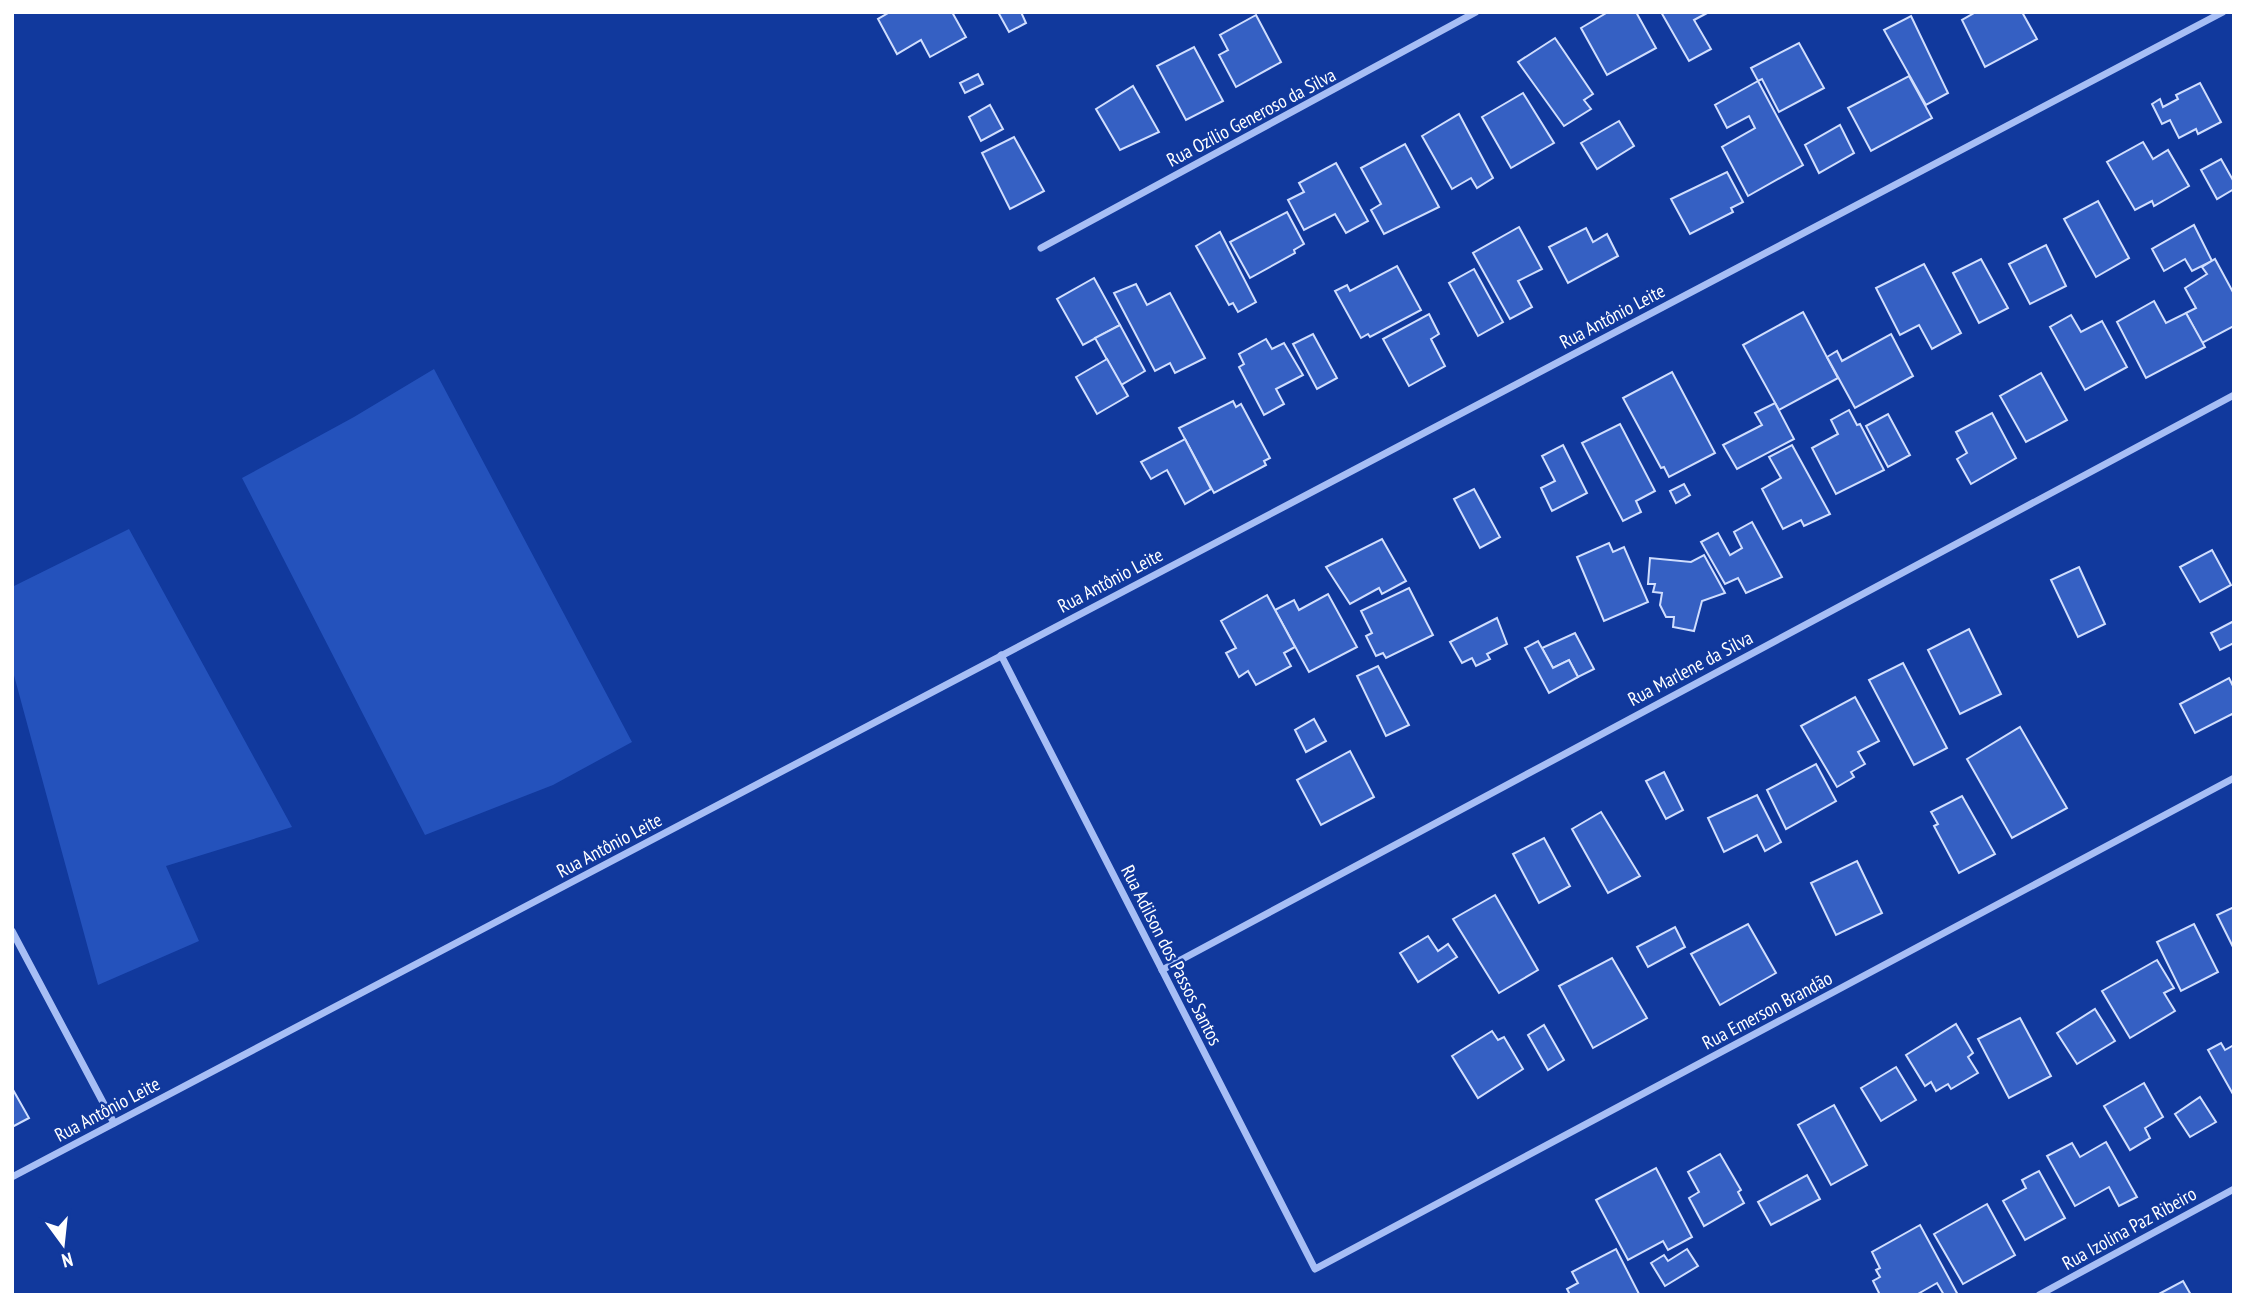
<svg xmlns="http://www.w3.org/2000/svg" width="2246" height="1307" viewBox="0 0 2246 1307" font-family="'PT Sans Narrow',sans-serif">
<rect width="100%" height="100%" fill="#11399d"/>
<g fill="#2452bc">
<path d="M434,369L632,742L553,785L425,835L242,478L354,417Z"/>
<path d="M129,529L292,827L166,866L199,941L98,985L12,668V587Z"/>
</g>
<g fill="#3560c3" stroke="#d0defe" stroke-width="2">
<path d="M890,12H952L966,37L930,57L921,40L897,54L878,19Z"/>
<path d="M998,12H1021L1026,23L1009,32Z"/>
<path d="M1608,12H1636L1656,48L1607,75L1581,28Z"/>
<path d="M1661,12H1709L1694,20L1711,49L1689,61Z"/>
<path d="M1976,12H2022L2037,39L1985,67L1962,20Z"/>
<path d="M1256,15L1281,62L1236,87L1219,55L1228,50L1220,35Z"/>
<path d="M1911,16L1948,93L1926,105L1884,30Z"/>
<path d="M1555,38L1593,94L1584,100L1591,109L1564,126L1518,62Z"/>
<path d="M1799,43L1824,88L1779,112L1762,79L1758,81L1751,68Z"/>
<path d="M1194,47L1223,101L1186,120L1157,66Z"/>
<path d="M978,74L983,84L965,93L960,83Z"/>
<path d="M1909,76L1932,118L1871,151L1848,108Z"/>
<path d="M1758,81L1803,165L1748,196L1722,147L1755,128L1749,116L1727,128L1715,105Z"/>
<path d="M2200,83L2221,122L2198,134L2196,129L2179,138L2170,120L2162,124L2152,104L2160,99L2163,107L2178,99L2176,95Z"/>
<path d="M1133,86L1159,132L1120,150L1096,109Z"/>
<path d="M1523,93L1554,143L1511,168L1482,117Z"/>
<path d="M990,105L1003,129L981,141L969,117Z"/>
<path d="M1459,114L1493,178L1477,188L1471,178L1452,189L1422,136Z"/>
<path d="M1619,121L1634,146L1597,169L1581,143Z"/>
<path d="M1840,125L1854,153L1819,173L1805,145Z"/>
<path d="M1014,137L1044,191L1010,209L982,153Z"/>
<path d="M2143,142L2153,159L2168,150L2189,186L2154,206L2152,201L2135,210L2107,162Z"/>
<path d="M1405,144L1439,207L1384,234L1371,210L1381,204L1361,168Z"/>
<path d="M2221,159L2234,182V189L2217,199L2201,170Z"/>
<path d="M1336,163L1368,221L1346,233L1335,214L1304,230L1288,200L1304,192L1299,183Z"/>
<path d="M1727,172L1743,202L1731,208L1733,212L1690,234L1671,199Z"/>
<path d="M2098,201L2129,258L2096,277L2064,219Z"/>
<path d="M1287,212L1304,244L1294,250L1295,253L1250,278L1230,242Z"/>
<path d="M2194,225L2212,261L2192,271L2185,259L2164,271L2152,249Z"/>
<path d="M1519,227L1542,269L1518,281L1532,307L1510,319L1473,253Z"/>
<path d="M1586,228L1593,242L1607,234L1618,256L1568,283L1549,247Z"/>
<path d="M1220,232L1256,302L1238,312L1233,303L1229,305L1196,246Z"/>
<path d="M2046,245L2066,286L2030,304L2009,264Z"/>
<path d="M1981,259L2008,308L1979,323L1953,273Z"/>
<path d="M2215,259L2234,294V326L2202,343L2186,313L2196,308L2185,288L2207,274L2202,267Z"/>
<path d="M1924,264L1961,333L1932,349L1919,325L1900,335L1876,288Z"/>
<path d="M1397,266L1421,310L1370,337L1368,334L1361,338L1335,291L1347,285L1350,291Z"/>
<path d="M1474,269L1503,322L1478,336L1449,283Z"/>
<path d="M1094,278L1120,325L1083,345L1057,299Z"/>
<path d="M1136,284L1147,305L1170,293L1205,358L1175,373L1170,363L1155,371L1114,293Z"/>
<path d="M2154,301L2166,323L2186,313L2205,347L2146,378L2117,322Z"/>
<path d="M1803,312L1838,378L1779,410L1743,345Z"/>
<path d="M1429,314L1439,334L1431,339L1445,366L1409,386L1383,339Z"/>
<path d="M2071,315L2081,332L2102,321L2127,367L2085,390L2050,327Z"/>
<path d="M1120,325L1145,371L1121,385L1095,338Z"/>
<path d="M1313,334L1337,378L1317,389L1293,344Z"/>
<path d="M1891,334L1913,376L1855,408L1827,357L1837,351L1842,361Z"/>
<path d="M1266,339L1272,349L1284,343L1303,375L1276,389L1284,404L1264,415L1239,367L1244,364L1239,354Z"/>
<path d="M1107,359L1128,396L1097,414L1076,377Z"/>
<path d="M1672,372L1715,453L1669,477L1664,467L1661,468L1623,398Z"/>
<path d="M2041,373L2067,420L2026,442L2000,396Z"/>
<path d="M1233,401L1236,407L1241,404L1270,458L1264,461L1266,465L1214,493L1179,428Z"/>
<path d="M1775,403L1794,439L1737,469L1723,445L1762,425L1755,413Z"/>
<path d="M1849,410L1857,425L1860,424L1884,470L1836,494L1812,448L1838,434L1831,420Z"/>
<path d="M1992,413L2016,458L1971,484L1957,459L1967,453L1956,432Z"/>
<path d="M1888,414L1910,455L1888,467L1866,426Z"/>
<path d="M1620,424L1655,491L1636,501L1641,512L1623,521L1582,443Z"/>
<path d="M1185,439L1211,489L1185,504L1167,470L1151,479L1141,462Z"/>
<path d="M1563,445L1587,493L1552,511L1541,488L1555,481L1542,456Z"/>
<path d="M1792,445L1830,514L1804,526L1801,520L1783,529L1762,489L1781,478L1769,457Z"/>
<path d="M1684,484L1690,495L1676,503L1670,491Z"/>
<path d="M1474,489L1500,537L1480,548L1454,499Z"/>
<path d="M1752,522L1782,577L1746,593L1738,578L1725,584L1701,542L1718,533L1730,555L1742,548L1734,532Z"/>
<path d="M1382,539L1406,581L1382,594L1379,588L1350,604L1326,567Z"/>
<path d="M1609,543L1613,552L1624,547L1648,602L1604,621L1577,557Z"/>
<path d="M2212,550L2231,585L2200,602L2180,567Z"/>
<path d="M1704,555L1725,593L1702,601L1694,631L1673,627L1674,617H1666L1660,605L1662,593L1653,592L1655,584H1648L1650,558L1691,562Z"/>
<path d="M2079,567L2105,624L2078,637L2051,580Z"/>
<path d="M1409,588L1433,635L1386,658L1383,653L1376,656L1366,636L1372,633L1361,611Z"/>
<path d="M1328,594L1357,647L1309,672L1275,610L1294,600L1299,610Z"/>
<path d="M1267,595L1295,647L1284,653L1291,666L1256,685L1248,671L1239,677L1226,653L1236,648L1221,621Z"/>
<path d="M1497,618L1507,644L1487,654L1490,659L1476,666L1472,658L1462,663L1450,642Z"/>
<path d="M2234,621V643L2220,650L2211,633Z"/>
<path d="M1969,629L2001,694L1960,714L1928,650Z"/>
<path d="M1575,633L1594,669L1578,677L1569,660L1553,668L1542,648Z"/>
<path d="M1538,641L1553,668L1569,660L1578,677L1549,693L1525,648Z"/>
<path d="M1903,663L1947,748L1914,765L1869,680Z"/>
<path d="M1378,666L1409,725L1386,736L1357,676Z"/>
<path d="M2229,678L2234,688V716L2232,714L2195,733L2180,704Z"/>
<path d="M1855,697L1879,741L1858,752L1865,764L1851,772L1854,777L1837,787L1801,726Z"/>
<path d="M1314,719L1326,741L1306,752L1295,730Z"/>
<path d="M2020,727L2067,808L2012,838L1967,759Z"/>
<path d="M1350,751L1374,797L1321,825L1297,780Z"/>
<path d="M1816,764L1836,801L1786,829L1767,790Z"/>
<path d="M1664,772L1683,810L1666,819L1646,781Z"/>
<path d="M1757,795L1781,842L1765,851L1757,835L1724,852L1708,818Z"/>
<path d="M1962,796L1995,854L1959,873L1934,826L1938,824L1931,812Z"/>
<path d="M1601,812L1640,876L1608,893L1572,829Z"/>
<path d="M1544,838L1570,886L1539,903L1513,854Z"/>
<path d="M1857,861L1882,913L1836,935L1811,883Z"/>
<path d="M1495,895L1538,970L1499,993L1453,919Z"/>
<path d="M2234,907V949L2217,915Z"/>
<path d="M1748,924L1776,973L1720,1005L1691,954Z"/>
<path d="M2194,924L2218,972L2181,991L2157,942Z"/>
<path d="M1675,927L1685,947L1648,967L1637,947Z"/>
<path d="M1428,936L1438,951L1448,944L1457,957L1418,982L1400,953Z"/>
<path d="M1612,958L1647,1018L1593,1048L1559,986Z"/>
<path d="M2157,960L2174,988L2164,993L2175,1011L2130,1038L2102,991Z"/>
<path d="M2095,1009L2115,1041L2077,1064L2057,1033Z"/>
<path d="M2020,1018L2051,1076L2009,1098L1978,1039Z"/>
<path d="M1956,1024L1973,1053L1968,1057L1978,1073L1951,1089L1948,1084L1936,1091L1931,1082L1925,1086L1906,1055Z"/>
<path d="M1544,1025L1564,1060L1548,1070L1528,1035Z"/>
<path d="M1492,1031L1498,1040L1504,1037L1523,1069L1478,1098L1452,1056Z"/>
<path d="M2221,1043L2225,1050L2234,1045V1096L2208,1050Z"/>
<path d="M1896,1067L1916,1100L1881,1121L1861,1088Z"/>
<path d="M2144,1083L2163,1117L2145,1128L2150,1138L2130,1150L2104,1106Z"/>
<path d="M12,1088L29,1118L12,1127Z"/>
<path d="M2200,1097L2216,1122L2190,1137L2175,1114Z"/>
<path d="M1834,1105L1867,1165L1831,1185L1798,1125Z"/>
<path d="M2106,1142L2137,1197L2119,1206L2109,1187L2075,1206L2047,1156L2072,1143L2080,1157Z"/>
<path d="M1720,1154L1741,1190L1738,1192L1744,1203L1704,1226L1689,1198L1699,1192L1688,1172Z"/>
<path d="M1656,1168L1692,1237L1668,1250L1663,1241L1628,1260L1596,1200Z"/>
<path d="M2039,1171L2065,1218L2025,1240L2003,1201L2026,1188L2022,1180Z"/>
<path d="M1807,1175L1820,1199L1771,1225L1758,1202Z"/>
<path d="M1987,1204L2015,1255L1963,1284L1934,1234Z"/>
<path d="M1920,1225L1958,1295H1944L1937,1283L1916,1295H1880L1873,1281L1880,1277L1876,1270L1880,1268L1872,1252Z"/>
<path d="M1616,1249L1639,1294L1570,1295L1567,1289L1578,1283L1572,1272Z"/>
<path d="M1687,1249L1698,1266L1665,1286L1651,1263L1664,1255L1668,1261Z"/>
<path d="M2183,1281L2191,1295H2157Z"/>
</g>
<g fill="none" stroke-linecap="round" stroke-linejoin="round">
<g stroke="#a7bef5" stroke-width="7">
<path d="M1041,248L1476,12"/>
<path d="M1001,655L1315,1269L2234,778"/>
<path d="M12,931L114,1123"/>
<path d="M1162,970L2234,395"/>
<path d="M12,1177L2223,12"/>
<path d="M2039,1295L2234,1189"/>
</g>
</g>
<g text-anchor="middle" stroke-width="5" stroke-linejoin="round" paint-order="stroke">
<g font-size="19" fill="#fff" stroke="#11399d">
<text transform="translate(1251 117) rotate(-28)" y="7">Rua Ozílio Generoso da Silva</text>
<text transform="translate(1612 316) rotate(-28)" y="7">Rua Antônio Leite</text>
<text transform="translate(1110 580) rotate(-28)" y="7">Rua Antônio Leite</text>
<text transform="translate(1690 668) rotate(-28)" y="7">Rua Marlene da Silva</text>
<text transform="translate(609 845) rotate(-28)" y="7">Rua Antônio Leite</text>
<text transform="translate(1172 955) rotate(63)" y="7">Rua Adilson dos Passos Santos</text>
<text transform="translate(1767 1010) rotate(-28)" y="7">Rua Emerson Brandão</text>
<text transform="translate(107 1109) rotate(-28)" y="7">Rua Antônio Leite</text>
<text transform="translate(2129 1228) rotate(-29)" y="7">Rua Izolina Paz Ribeiro</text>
</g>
</g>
<rect width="2246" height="1307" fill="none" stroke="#ffffff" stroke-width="28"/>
<g transform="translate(63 1244) rotate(165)" stroke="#11399d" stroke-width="5" paint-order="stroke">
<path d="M0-5L12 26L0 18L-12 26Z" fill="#ffffff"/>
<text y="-10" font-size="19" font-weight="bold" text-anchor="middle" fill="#ffffff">N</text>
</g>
</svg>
